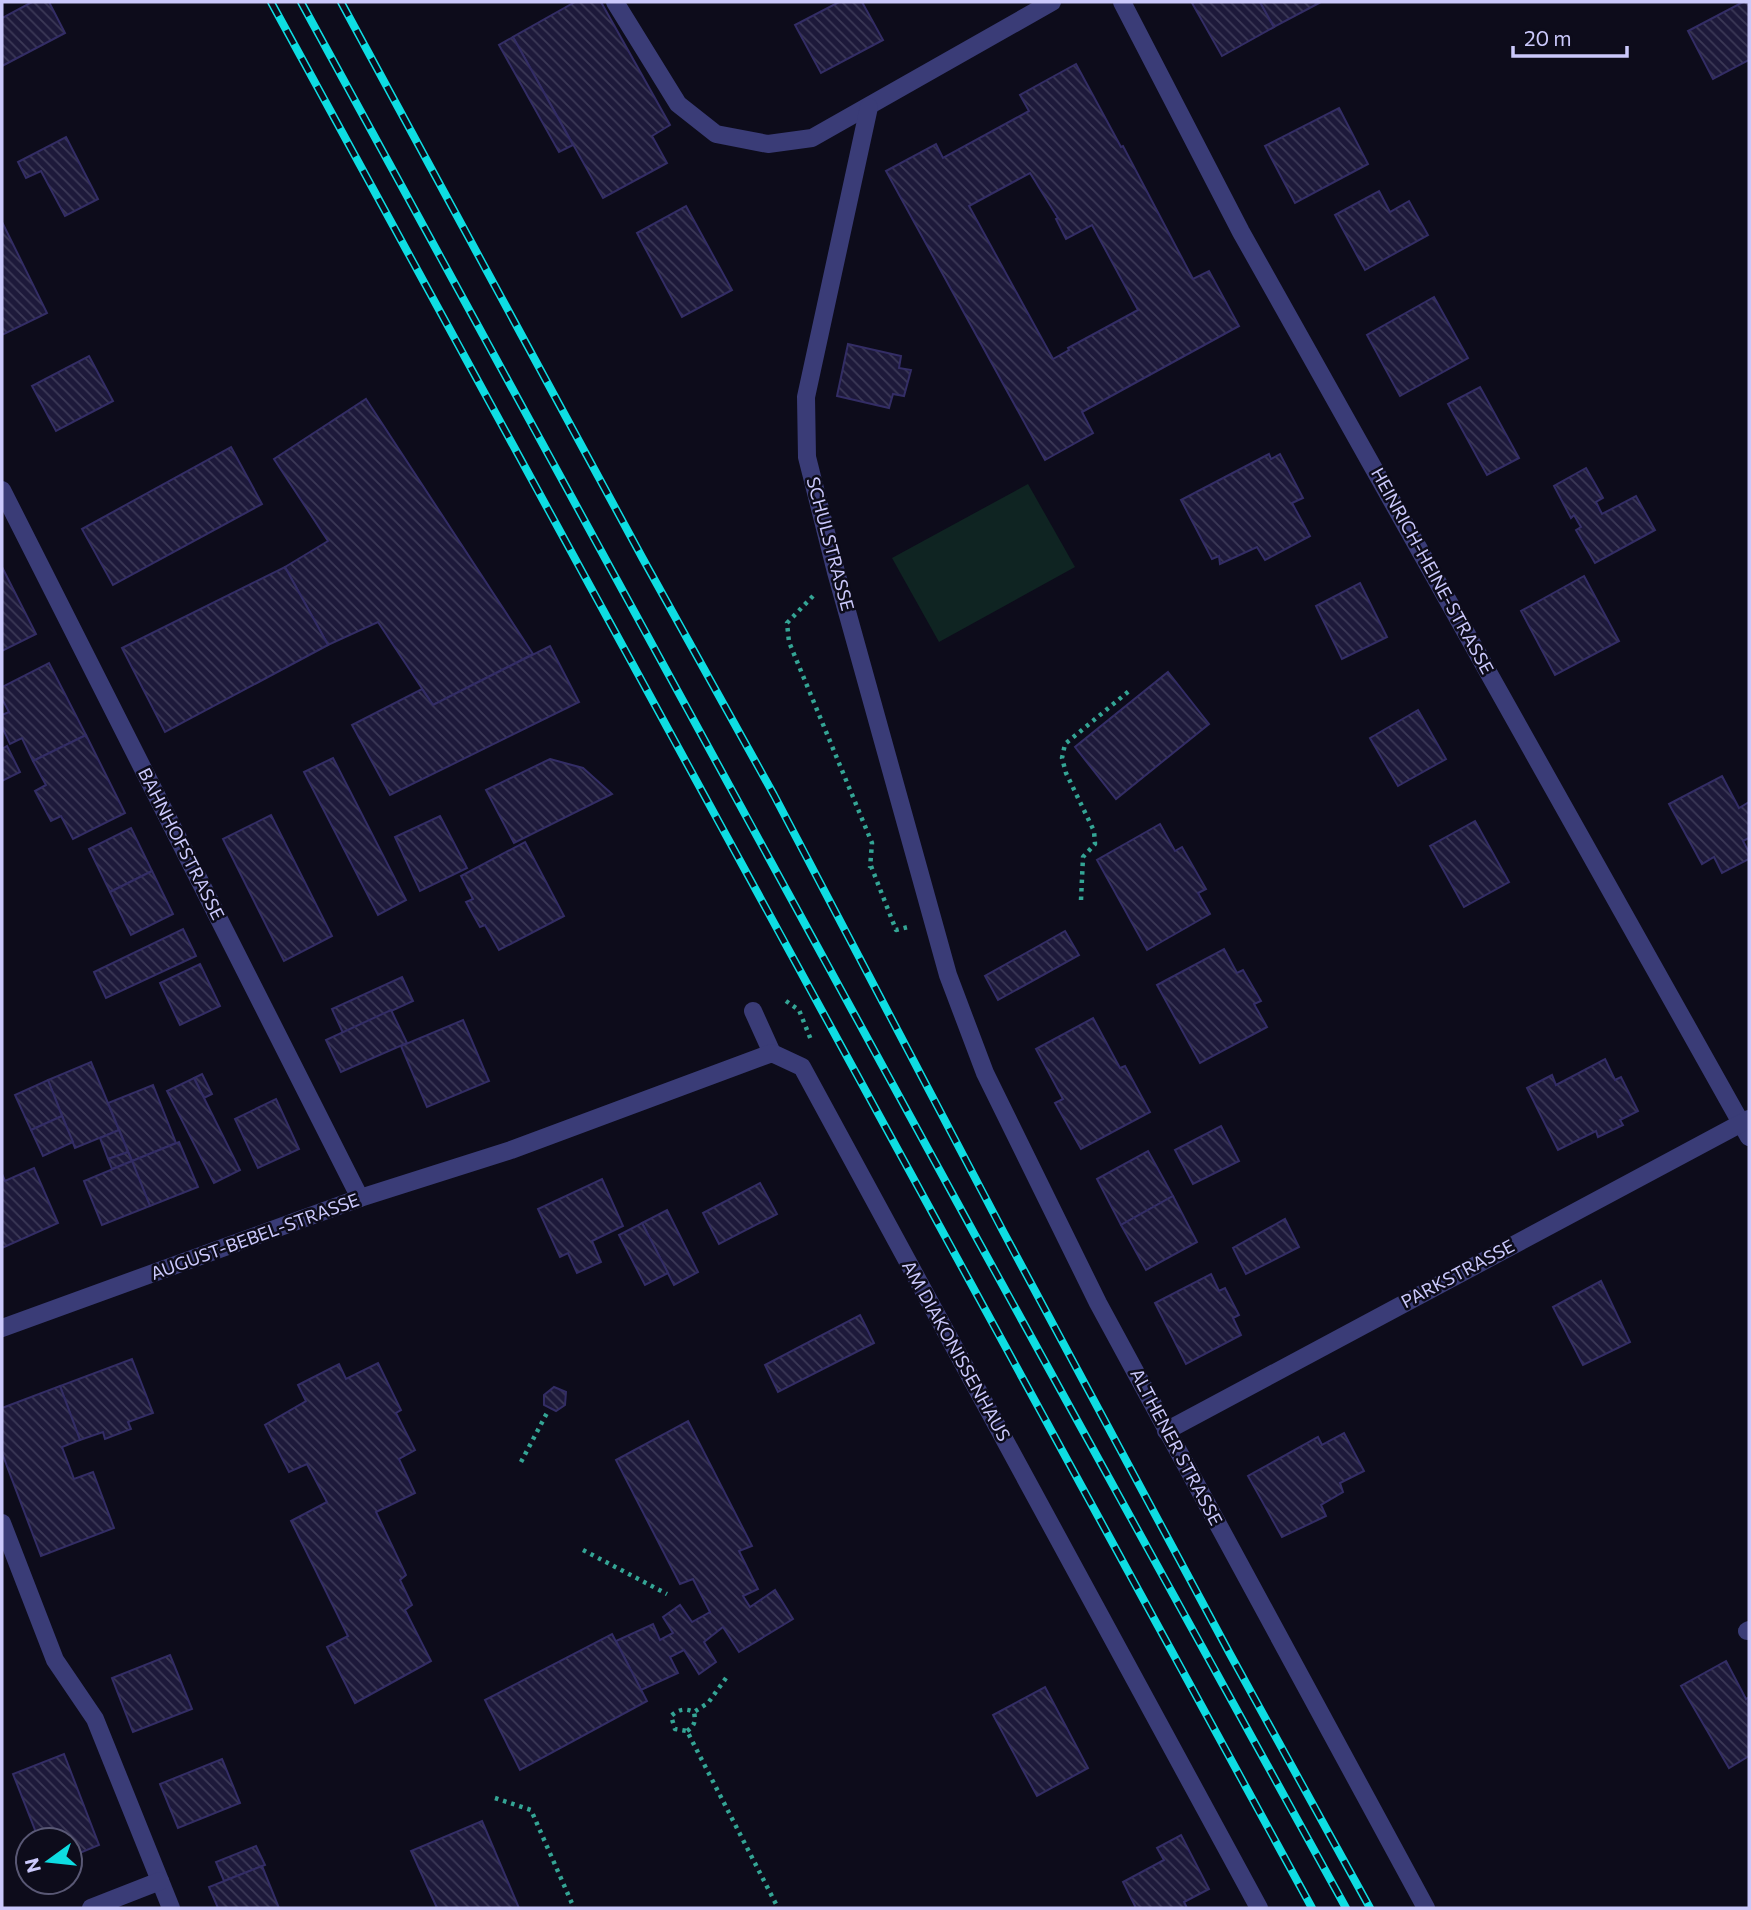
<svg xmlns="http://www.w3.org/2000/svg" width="1751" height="1910" viewBox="0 0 1751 1910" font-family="Commissioner,sans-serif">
<defs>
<pattern id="building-back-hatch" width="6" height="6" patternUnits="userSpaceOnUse" patternTransform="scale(1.75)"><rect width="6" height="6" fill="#1d193a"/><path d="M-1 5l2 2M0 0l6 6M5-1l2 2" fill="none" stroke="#3c3957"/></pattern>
</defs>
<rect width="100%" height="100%" fill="#0d0c1b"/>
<path fill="#0f2422" d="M1028,484L1075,567L939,642L892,558Z"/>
<g fill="url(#building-back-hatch)" stroke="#332d65" stroke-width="2" fill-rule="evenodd">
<path d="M32,2H49L65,33L2,66V18Z"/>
<path d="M575,2H601L670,125L652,136L667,163L603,198L513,37Z"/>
<path d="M839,2H862L883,40L821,73L795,25Z"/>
<path d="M1194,2H1260L1274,27L1222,56L1192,3Z"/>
<path d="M1260,2H1321L1274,27Z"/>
<path d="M1743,2H1749V60L1713,79L1688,31Z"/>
<path d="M513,37L573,145L559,152L499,45Z"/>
<path d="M1076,64L1121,147L1123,146L1193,279L1209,271L1239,326L1082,412L1093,433L1045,460L886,171L936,144L943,158L1029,111L1020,95ZM1030,173L1058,218L1056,219L1066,239L1092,225L1138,310L1068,348L1069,350L1053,359L969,206Z"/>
<path d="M1339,108L1368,164L1295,203L1265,146Z"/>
<path d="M66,137L98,199L65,216L41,171L26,178L18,162Z"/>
<path d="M1379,191L1390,212L1409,201L1428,235L1365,270L1335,215Z"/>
<path d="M686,206L732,290L682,317L637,233Z"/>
<path d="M2,222L47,313L2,335Z"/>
<path d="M1434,297L1468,358L1400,396L1367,335Z"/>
<path d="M848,344L901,356L899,368L911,370L904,396L893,394L889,408L837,396Z"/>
<path d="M89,356L113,401L56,431L32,386Z"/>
<path d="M1480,387L1519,458L1487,475L1448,404Z"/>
<path d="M366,399L533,654L433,705L378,622L328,645L285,567L328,541L274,459Z"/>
<path d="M231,447L262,504L113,585L82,529Z"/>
<path d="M1269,454L1271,459L1280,454L1303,498L1292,503L1310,536L1265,560L1257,547L1220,564L1219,556L1212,559L1181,500Z"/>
<path d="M1586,468L1603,498L1596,502L1602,514L1636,496L1655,530L1595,563L1576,530L1581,527L1574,515L1571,518L1554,486Z"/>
<path d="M2,567L36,634L2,651Z"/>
<path d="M285,567L328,645L165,732L122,648Z"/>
<path d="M1584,576L1619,641L1555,675L1521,611Z"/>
<path d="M1360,583L1387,637L1342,659L1316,606Z"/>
<path d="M550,646L579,702L390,795L352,725L422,689L433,705Z"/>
<path d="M49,663L86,735L33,761L22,738L10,744L2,727V715L9,712L2,699V687Z"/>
<path d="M1168,672L1209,724L1116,799L1075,747Z"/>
<path d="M1418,710L1446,759L1398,786L1370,738Z"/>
<path d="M86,735L125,813L73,839L61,816L51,821L35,791L46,785L33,761Z"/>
<path d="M7,746L20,772L2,781V749Z"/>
<path d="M333,758L406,900L378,915L304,772Z"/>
<path d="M550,759L583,768L612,794L514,843L486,790Z"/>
<path d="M1722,776L1739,808L1749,802V838L1743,841L1749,852V859L1722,873L1714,857L1702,864L1669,804Z"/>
<path d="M271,815L332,936L284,961L223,839Z"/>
<path d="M440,816L467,868L420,891L395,837Z"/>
<path d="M1475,821L1509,882L1464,907L1430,846Z"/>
<path d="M1160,824L1175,851L1182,847L1206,889L1198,893L1210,914L1147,950L1097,860Z"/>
<path d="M131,828L152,871L110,892L89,849Z"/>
<path d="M525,842L564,916L499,950L485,925L480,927L466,902L473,899L461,876Z"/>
<path d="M152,871L173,914L131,935L110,892Z"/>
<path d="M183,929L196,956L106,998L94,972Z"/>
<path d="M1065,931L1079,955L998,1000L985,976Z"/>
<path d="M1224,949L1237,973L1243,970L1261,1001L1254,1004L1267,1027L1200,1063L1157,985Z"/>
<path d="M200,964L220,1006L180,1025L160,983Z"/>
<path d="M402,977L413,1001L343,1033L332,1009Z"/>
<path d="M391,1010L407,1043L341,1072L326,1040Z"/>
<path d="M1093,1018L1120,1068L1125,1066L1150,1112L1081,1149L1055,1103L1063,1099L1036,1049Z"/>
<path d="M463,1020L489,1081L427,1107L401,1046Z"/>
<path d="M1605,1059L1615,1080L1621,1077L1638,1111L1620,1120L1623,1125L1598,1137L1596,1131L1558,1150L1527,1088L1552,1075L1556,1085Z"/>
<path d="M91,1062L119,1130L75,1148L48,1080Z"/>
<path d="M202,1074L212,1094L204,1098L194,1078Z"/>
<path d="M194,1078L240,1170L214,1183L167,1091Z"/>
<path d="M48,1080L62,1116L31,1130L15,1095Z"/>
<path d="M153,1085L176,1143L132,1161L108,1103Z"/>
<path d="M276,1099L299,1149L258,1168L235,1119Z"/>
<path d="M62,1116L73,1142L43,1156L31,1130Z"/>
<path d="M1221,1126L1239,1161L1193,1184L1175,1150Z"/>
<path d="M119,1130L128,1152L108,1159L100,1138Z"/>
<path d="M179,1142L198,1187L150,1206L132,1161Z"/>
<path d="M1148,1151L1173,1196L1121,1225L1097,1179Z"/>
<path d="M128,1152L132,1161L112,1169L108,1159Z"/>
<path d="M132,1161L150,1206L102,1225L84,1181Z"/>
<path d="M34,1168L58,1223L2,1248V1174L5,1181Z"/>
<path d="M602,1179L623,1226L592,1241L601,1262L577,1273L568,1253L560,1257L538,1209Z"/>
<path d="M760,1183L777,1214L719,1244L703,1213Z"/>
<path d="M1173,1196L1197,1242L1146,1270L1121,1225Z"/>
<path d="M667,1210L698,1272L674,1285L642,1223Z"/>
<path d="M1285,1219L1299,1247L1246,1274L1233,1248Z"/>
<path d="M642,1223L668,1273L645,1285L619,1235Z"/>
<path d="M1211,1274L1219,1291L1225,1288L1239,1315L1233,1318L1241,1335L1186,1364L1155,1303Z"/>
<path d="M1601,1281L1630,1342L1583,1365L1553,1307Z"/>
<path d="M860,1315L874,1343L778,1392L765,1365Z"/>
<path d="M132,1359L153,1413L128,1422L131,1429L105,1439L103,1432L80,1440L60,1386Z"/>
<path d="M378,1363L401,1410L396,1413L415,1450L399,1459L415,1493L376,1512L406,1575L400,1580L412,1605L405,1610L431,1661L355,1703L327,1647L348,1636L291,1521L327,1502L307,1464L289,1472L265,1425L306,1401L298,1385L339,1364L346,1379Z"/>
<path d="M60,1386L80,1440L62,1447L74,1479L93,1472L114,1528L41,1556L2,1453V1408Z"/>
<path d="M554,1387L566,1392L565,1405L556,1411L544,1405V1395Z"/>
<path d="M688,1421L752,1546L739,1551L758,1589L743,1596L750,1607L775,1590L793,1619L739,1652L723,1627L704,1642L716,1662L699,1674L684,1650L670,1657L678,1673L641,1690L616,1641L653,1624L660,1640L673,1633L663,1617L680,1605L692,1622L710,1612L693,1579L680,1584L616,1460Z"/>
<path d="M1344,1433L1364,1471L1340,1483L1343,1492L1321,1505L1326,1516L1282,1537L1248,1476L1318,1437L1322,1445Z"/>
<path d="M612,1634L647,1701L520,1770L485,1700Z"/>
<path d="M170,1655L192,1709L133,1732L112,1678Z"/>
<path d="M1726,1661L1746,1699L1749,1697V1756L1729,1768L1681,1686Z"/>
<path d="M1045,1687L1088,1768L1037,1796L993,1715Z"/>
<path d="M64,1754L99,1845L70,1857V1840H39L13,1774Z"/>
<path d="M222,1759L240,1803L178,1828L160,1784Z"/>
<path d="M482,1821L519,1908H437L411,1851Z"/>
<path d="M1181,1835L1209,1889L1184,1902L1187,1908H1136L1123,1882L1164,1860L1157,1848Z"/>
<path d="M256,1846L265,1865L224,1881L216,1862Z"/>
<path d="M262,1866L279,1908H218L209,1887Z"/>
</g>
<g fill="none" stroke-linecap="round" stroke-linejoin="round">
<g stroke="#34a595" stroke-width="4.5" stroke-dasharray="3.5 5" stroke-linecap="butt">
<path d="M813,596L787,623L789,642L872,843L870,868"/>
<path d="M871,866L896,930L908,927"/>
<path d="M1081,900L1083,857L1095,844L1094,831L1066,773L1062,758L1065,744L1129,691"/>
<path d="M786,1001L799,1010L811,1040"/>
<path d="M521,1462L548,1411"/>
<path d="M583,1550L667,1594"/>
<path d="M726,1678L708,1703L694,1712C685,1708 679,1709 671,1716L675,1729L687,1731L778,1908"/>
<path d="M687,1731C694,1726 696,1722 694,1712"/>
<path d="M495,1798L531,1810L574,1908"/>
</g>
<g stroke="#3a3c77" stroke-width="18">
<path d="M753,1011L772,1053"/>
<path d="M1747,1631L1749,1630"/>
</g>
<g stroke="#3a3c77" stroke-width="18">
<path d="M615,2L678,104L716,134L768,144L812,138L1052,2"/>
<path d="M1122,2L1241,232L1749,1137"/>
<path d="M869,107L806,397L807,457L836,572L948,975L985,1073L1098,1303L1426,1908"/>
<path d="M2,490L360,1198"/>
<path d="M2,1328L360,1198L511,1150L772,1053L802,1067L1259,1908"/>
<path d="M1166,1431L1749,1119"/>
<path d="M2,1523L55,1660L95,1719L171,1908"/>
<path d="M91,1908L160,1881"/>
</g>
<defs>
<g id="rail">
<path d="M271,2L1312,1908"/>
<path d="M301,2L975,1235L1346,1908"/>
<path d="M341,2L643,559L774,795L1004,1233L1230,1654L1370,1908"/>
</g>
</defs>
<use href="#rail" stroke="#0edde2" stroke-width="8"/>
<use href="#rail" stroke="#0d0c1b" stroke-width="5" stroke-dasharray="16" stroke-linecap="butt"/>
</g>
<g text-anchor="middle" stroke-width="5" stroke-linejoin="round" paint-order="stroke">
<g font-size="18" fill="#cbc9fc" stroke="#0d0c1b">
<text transform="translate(830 544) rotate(75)" y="6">SCHULSTRASSE</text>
<text transform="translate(1432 571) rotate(61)" y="6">HEINRICH-HEINE-STRASSE</text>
<text transform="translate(181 844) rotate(63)" y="6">BAHNHOFSTRASSE</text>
<text transform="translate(255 1237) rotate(-20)" y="6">AUGUST-BEBEL-STRASSE</text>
<text transform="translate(1458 1274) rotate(-28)" y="6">PARKSTRASSE</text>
<text transform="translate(956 1351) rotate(61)" y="6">AM DIAKONISSENHAUS</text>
<text transform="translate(1176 1447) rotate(62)" y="6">ALTHENER STRASSE</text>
</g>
</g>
<rect width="1751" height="1910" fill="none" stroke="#cbc9fc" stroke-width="7"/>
<g transform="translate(49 1861) rotate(255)"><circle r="33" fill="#0d0c1b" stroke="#595875" stroke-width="2"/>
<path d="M0-5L12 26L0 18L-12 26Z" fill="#0edde2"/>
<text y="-10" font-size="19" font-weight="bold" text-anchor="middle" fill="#cbc9fc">N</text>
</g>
<path d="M1513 46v10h114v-10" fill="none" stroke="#cbc9fc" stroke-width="3.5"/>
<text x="1524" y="46" font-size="21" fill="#cbc9fc" stroke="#0d0c1b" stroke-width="5" paint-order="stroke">20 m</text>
</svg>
